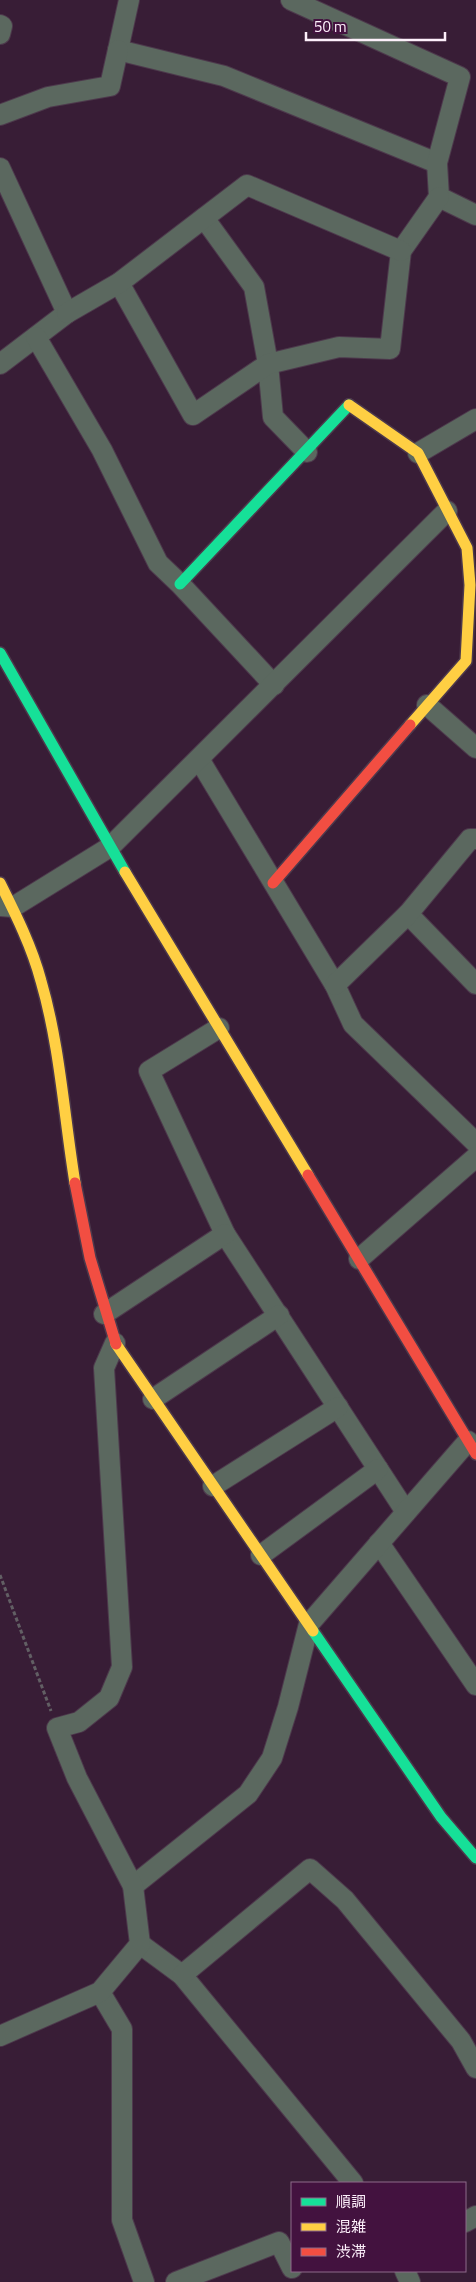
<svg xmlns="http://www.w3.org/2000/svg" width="476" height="2282" viewBox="0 0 476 2282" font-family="'Titillium Web','Noto Sans JP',sans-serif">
<rect width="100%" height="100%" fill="#381d36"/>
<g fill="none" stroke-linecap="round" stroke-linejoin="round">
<defs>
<g id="street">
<path d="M129,0L118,50L224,76L437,163"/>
<path d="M291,0L460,77L437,163L439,197L476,215"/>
<path d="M0,25L2,26L0,34"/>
<path d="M0,115L48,97L110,86L118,50"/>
<path d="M0,168L67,313L0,364"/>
<path d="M204,218L254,287L268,364L273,417L307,452"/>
<path d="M119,283L193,415L268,364L339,347L390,349L401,251L439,197"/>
<path d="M67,313L119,283L247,185L401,251"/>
<path d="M36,337L102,450L158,563L180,584L274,685"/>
<path d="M418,453L476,419"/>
<path d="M427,705L476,748"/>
<path d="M199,759L335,985L353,1024L476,1143"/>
<path d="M0,906L13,907L110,847L447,511"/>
<path d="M408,914L476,984"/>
<path d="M335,985L408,914L470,839H476"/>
<path d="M219,1028L149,1071L225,1234L406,1512"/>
<path d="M359,1259L476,1157"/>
<path d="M104,1314L225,1234"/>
<path d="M153,1399L279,1315"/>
<path d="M213,1486L338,1407"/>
<path d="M379,1543L476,1685"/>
<path d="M261,1555L378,1469"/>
<path d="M133,1886L248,1794L272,1758L288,1707L309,1624L468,1441"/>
<path d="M140,1944L182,1975L353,2183"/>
<path d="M182,1975L310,1869L345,1900L461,2041L476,2068"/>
<path d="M100,1992L122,2029V2220L144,2282"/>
<path d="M0,2036L100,1992L140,1944L133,1886L77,1778L57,1728L79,1722L109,1698L122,1667L104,1368L115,1343"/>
<path d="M465,2222L476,2216"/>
<path d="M405,2271L410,2282"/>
<path d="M176,2282L279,2242L292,2268"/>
</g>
<g id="fast">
<path d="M180,584L349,405"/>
<path d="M0,653L125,872"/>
<path d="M313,1631L441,1817L476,1858"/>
</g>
<g id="slow">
<path d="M349,405L418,453L467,548L470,585L466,661L410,725"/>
<path d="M125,872L308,1175"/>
<path d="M0,883C16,915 32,947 41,981C60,1046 64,1116 75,1183"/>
<path d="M116,1344L313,1631"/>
</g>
<g id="jam">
<path d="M273,883L410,725"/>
<path d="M308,1175L476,1454"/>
<path d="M75,1183L90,1258L116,1344"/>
</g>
</defs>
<use href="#street" stroke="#4d394c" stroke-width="22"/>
<use href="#fast" stroke="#4d394c" stroke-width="14"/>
<use href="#slow" stroke="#4d394c" stroke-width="14"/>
<use href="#jam" stroke="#4d394c" stroke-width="14"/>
<path stroke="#625f64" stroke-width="3" stroke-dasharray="4 2.5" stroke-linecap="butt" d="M0,1575L51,1711"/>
<use href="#street" stroke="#5b685f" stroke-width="20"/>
<use href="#fast" stroke="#16e098" stroke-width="11"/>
<use href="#slow" stroke="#ffcf43" stroke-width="11"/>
<use href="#jam" stroke="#f24e42" stroke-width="11"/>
</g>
<rect x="291" y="2182" width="175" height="90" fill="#43123f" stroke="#8d6b8a"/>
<rect x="301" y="2198" width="25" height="8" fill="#16e098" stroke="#8d6b8a"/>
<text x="336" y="2207" font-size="15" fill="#fdf0fb">順調</text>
<rect x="301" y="2223" width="25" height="8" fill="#ffcf43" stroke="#8d6b8a"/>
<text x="336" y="2232" font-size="15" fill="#fdf0fb">混雑</text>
<rect x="301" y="2248" width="25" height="8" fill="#f24e42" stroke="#8d6b8a"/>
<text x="336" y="2257" font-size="15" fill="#fdf0fb">渋滞</text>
<path d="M306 32v8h139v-8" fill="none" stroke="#fdf0fb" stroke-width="2.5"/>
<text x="314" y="32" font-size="15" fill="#fdf0fb" stroke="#43123f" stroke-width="4" paint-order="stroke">50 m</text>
</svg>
